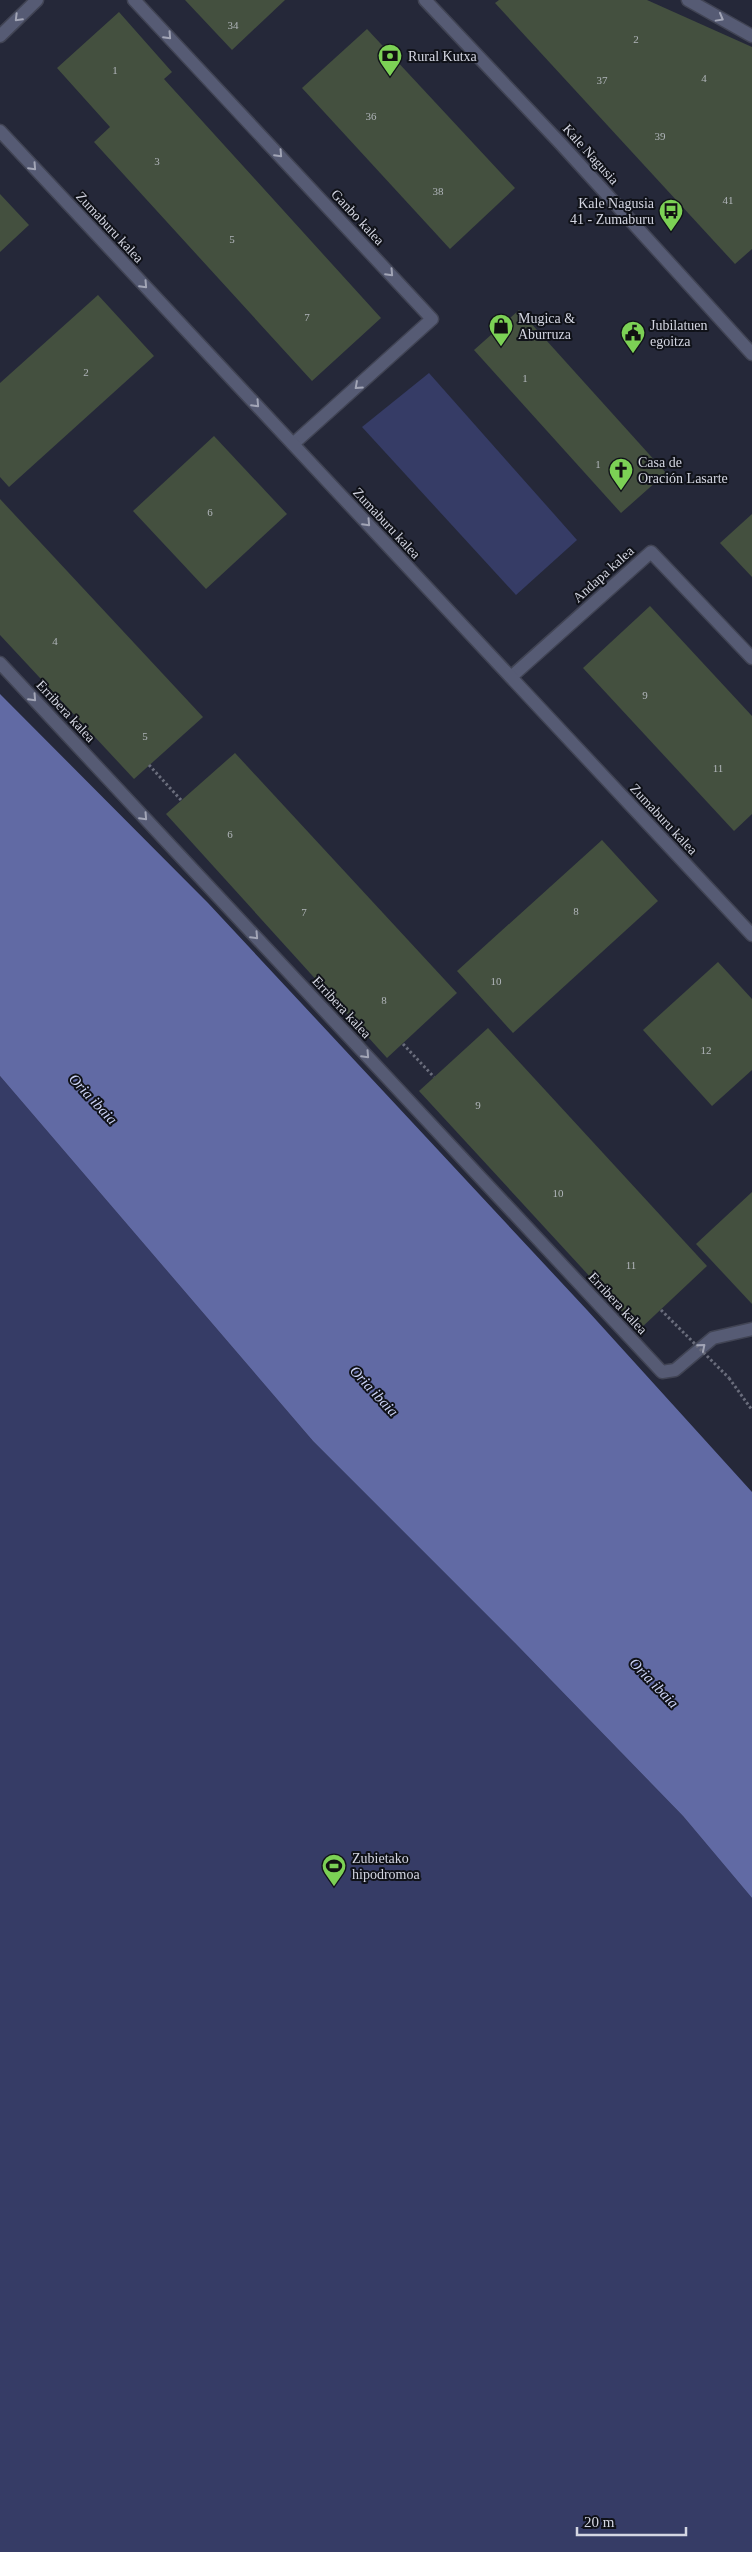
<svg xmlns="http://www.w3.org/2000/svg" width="752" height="2552" viewBox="0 0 752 2552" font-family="Georgia,serif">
<rect width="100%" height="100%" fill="#252839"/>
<g fill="#363c66">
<path d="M429,373L577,540L516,595L362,427Z"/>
<path d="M0,1076L313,1441L515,1643L683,1816L752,1898V2552H0Z"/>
</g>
<path fill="#616aa4" d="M0,694L208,903L587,1310L752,1492V1898L683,1816L515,1643L313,1441L0,1076Z"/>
<g fill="#44503f">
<path d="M185,0H285L232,50Z"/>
<path d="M499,0H647L752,47V249L735,264L495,3Z"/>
<path d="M119,12L172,72L164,79L381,318L312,381L94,142L110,127L57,68Z"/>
<path d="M367,29L515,188L450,249L302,88Z"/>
<path d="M0,194L29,225L0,252Z"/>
<path d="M98,295L154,356L9,487L0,477V383Z"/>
<path d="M519,310L666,473L621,513L474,350Z"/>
<path d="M214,436L287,514L206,589L133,511Z"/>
<path d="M0,499L203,717L134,779L0,635Z"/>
<path d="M752,514V577L720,543Z"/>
<path d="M650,606L752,716V814L734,831L583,668Z"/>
<path d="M235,753L457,993L387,1058L166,814Z"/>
<path d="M602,840L658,901L513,1033L457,971Z"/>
<path d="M718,962L752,999V1070L712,1106L643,1030Z"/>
<path d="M488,1028L707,1266L639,1330L419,1091Z"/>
<path d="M752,1192V1304L696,1244Z"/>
</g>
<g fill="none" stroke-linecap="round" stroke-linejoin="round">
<defs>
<g id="pedestrian">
<path d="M134,0L432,319L293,444"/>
<path d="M511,677L651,552L752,658"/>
</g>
<g id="minor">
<path d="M425,0L561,144L752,354"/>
<path d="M688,0L752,36"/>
<path d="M0,36L37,0"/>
<path d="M0,131L752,935"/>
<path d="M0,663L662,1372L675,1370L713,1338L752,1329"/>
</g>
</defs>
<use href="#pedestrian" stroke="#414454" stroke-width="15"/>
<use href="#minor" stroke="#414454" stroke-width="15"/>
<g stroke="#6a6d7c" stroke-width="3" stroke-dasharray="2.5 2.5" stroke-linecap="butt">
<path d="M149,765L181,800"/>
<path d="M403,1044L434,1077"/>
<path d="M729,1378L752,1410"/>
</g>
<use href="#pedestrian" stroke="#565b74" stroke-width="12"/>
<use href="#minor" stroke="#565b74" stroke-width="12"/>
<path stroke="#6a6d7c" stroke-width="3" stroke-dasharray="2.5 2.5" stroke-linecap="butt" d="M661,1310L729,1378"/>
</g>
<defs><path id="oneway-chevron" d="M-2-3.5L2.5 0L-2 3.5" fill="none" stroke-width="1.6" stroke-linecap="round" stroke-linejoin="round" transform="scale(1.25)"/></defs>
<g stroke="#a2a5b6">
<use href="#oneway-chevron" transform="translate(18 18) rotate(135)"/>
<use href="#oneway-chevron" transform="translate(720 18) rotate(29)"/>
<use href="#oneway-chevron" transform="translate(168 36) rotate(47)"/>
<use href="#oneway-chevron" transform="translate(279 154) rotate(47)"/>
<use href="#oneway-chevron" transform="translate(33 167) rotate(47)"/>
<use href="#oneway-chevron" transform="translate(390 273) rotate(47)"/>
<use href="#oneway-chevron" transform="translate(144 285) rotate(47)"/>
<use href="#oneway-chevron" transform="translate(358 386) rotate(138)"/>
<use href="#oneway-chevron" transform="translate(256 404) rotate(47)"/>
<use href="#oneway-chevron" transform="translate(367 523) rotate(47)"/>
<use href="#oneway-chevron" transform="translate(33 698) rotate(47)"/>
<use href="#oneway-chevron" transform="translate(144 817) rotate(47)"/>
<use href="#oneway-chevron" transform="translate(255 936) rotate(47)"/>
<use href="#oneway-chevron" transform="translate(366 1055) rotate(47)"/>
<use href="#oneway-chevron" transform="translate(702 1347) rotate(-40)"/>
</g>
<defs>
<symbol id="bank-pin" viewBox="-11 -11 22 30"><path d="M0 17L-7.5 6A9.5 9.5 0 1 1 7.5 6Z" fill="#7cd155" stroke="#101219"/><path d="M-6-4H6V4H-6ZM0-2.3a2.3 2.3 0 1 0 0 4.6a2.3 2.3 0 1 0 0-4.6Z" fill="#111"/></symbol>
<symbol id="bus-pin" viewBox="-11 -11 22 30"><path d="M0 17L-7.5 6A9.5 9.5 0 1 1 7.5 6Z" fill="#7cd155" stroke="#101219"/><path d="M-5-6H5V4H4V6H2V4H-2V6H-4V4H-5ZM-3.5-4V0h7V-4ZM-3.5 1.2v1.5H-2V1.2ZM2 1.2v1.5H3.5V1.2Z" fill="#111"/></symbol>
<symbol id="shop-pin" viewBox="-11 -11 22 30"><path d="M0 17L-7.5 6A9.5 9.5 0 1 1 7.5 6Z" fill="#7cd155" stroke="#101219"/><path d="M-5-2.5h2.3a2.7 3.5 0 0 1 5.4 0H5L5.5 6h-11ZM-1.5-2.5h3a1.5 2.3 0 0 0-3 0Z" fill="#111"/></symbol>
<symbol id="civic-pin" viewBox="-11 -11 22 30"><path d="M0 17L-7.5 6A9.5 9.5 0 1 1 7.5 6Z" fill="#7cd155" stroke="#101219"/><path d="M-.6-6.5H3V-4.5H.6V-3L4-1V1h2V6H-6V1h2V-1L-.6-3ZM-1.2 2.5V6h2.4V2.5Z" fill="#111"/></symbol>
<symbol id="church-pin" viewBox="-11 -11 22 30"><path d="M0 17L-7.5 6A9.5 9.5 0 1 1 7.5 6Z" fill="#7cd155" stroke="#101219"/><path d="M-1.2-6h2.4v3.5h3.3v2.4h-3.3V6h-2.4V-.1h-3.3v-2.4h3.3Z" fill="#111"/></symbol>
<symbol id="stadium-pin" viewBox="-11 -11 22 30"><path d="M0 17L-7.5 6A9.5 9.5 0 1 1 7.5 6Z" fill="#7cd155" stroke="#101219"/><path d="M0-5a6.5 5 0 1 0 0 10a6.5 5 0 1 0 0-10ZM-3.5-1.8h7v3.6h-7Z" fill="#111"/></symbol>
</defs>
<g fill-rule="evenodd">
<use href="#bank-pin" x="376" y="42" width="28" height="38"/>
<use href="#bus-pin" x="657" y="197" width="28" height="38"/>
<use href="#shop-pin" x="487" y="312" width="28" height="38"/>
<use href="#civic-pin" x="619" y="319" width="28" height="38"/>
<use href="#church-pin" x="607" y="456" width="28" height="38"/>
<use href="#stadium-pin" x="320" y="1852" width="28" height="38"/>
</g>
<g text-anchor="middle" stroke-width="4" stroke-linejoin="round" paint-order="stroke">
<g font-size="11" fill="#b0b4b9">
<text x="233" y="29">34</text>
<text x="636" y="43">2</text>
<text x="115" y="74">1</text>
<text x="704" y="82">4</text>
<text x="602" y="84">37</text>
<text x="371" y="120">36</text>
<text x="660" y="140">39</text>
<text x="157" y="165">3</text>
<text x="438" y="195">38</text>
<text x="728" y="204">41</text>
<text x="232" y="243">5</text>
<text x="307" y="321">7</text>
<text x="86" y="376">2</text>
<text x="525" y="382">1</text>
<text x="598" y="468">1</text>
<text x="210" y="516">6</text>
<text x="55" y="645">4</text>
<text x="645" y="699">9</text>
<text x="145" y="740">5</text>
<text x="718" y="772">11</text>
<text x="230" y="838">6</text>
<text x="576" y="915">8</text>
<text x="304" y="916">7</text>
<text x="496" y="985">10</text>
<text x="384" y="1004">8</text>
<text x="706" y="1054">12</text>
<text x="478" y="1109">9</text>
<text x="558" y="1197">10</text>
<text x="631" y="1269">11</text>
</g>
<g font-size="14" fill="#d4d6e2" stroke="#101219" text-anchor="start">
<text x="408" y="61">Rural Kutxa</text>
<text x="654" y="208" text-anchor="end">Kale Nagusia<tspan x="654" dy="16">41 - Zumaburu</tspan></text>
<text x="518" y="323">Mugica &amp;<tspan x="518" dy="16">Aburruza</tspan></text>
<text x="650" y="330">Jubilatuen<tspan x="650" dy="16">egoitza</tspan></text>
<text x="638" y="467">Casa de<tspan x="638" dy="16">Oración Lasarte</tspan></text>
<text x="352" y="1863">Zubietako<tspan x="352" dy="16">hipodromoa</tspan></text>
</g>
<g font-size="14" fill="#d4d6e2" stroke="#101219">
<text transform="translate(591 154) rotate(48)" y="5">Kale Nagusia</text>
<text transform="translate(358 217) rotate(47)" y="5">Ganbo kalea</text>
<text transform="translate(110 227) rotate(47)" y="5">Zumaburu kalea</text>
<text transform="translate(387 523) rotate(47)" y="5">Zumaburu kalea</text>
<text transform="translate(603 574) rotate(-42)" y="5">Andapa kalea</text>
<text transform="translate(66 711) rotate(47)" y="5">Erribera kalea</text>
<text transform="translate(664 819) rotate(47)" y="5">Zumaburu kalea</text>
<text transform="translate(342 1007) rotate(47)" y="5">Erribera kalea</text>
<text transform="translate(618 1303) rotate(47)" y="5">Erribera kalea</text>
</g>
<g font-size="15" font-style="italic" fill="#ccd3f6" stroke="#101219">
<text transform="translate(93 1099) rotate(47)" y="5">Oria ibaia</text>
<text transform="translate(374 1391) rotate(47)" y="5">Oria ibaia</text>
<text transform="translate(654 1683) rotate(46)" y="5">Oria ibaia</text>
</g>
</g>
<path d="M577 2527v8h109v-8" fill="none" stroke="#d4d6e2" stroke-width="2.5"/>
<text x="584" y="2527" font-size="15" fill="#d4d6e2" stroke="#101219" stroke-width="4" paint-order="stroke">20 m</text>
</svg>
